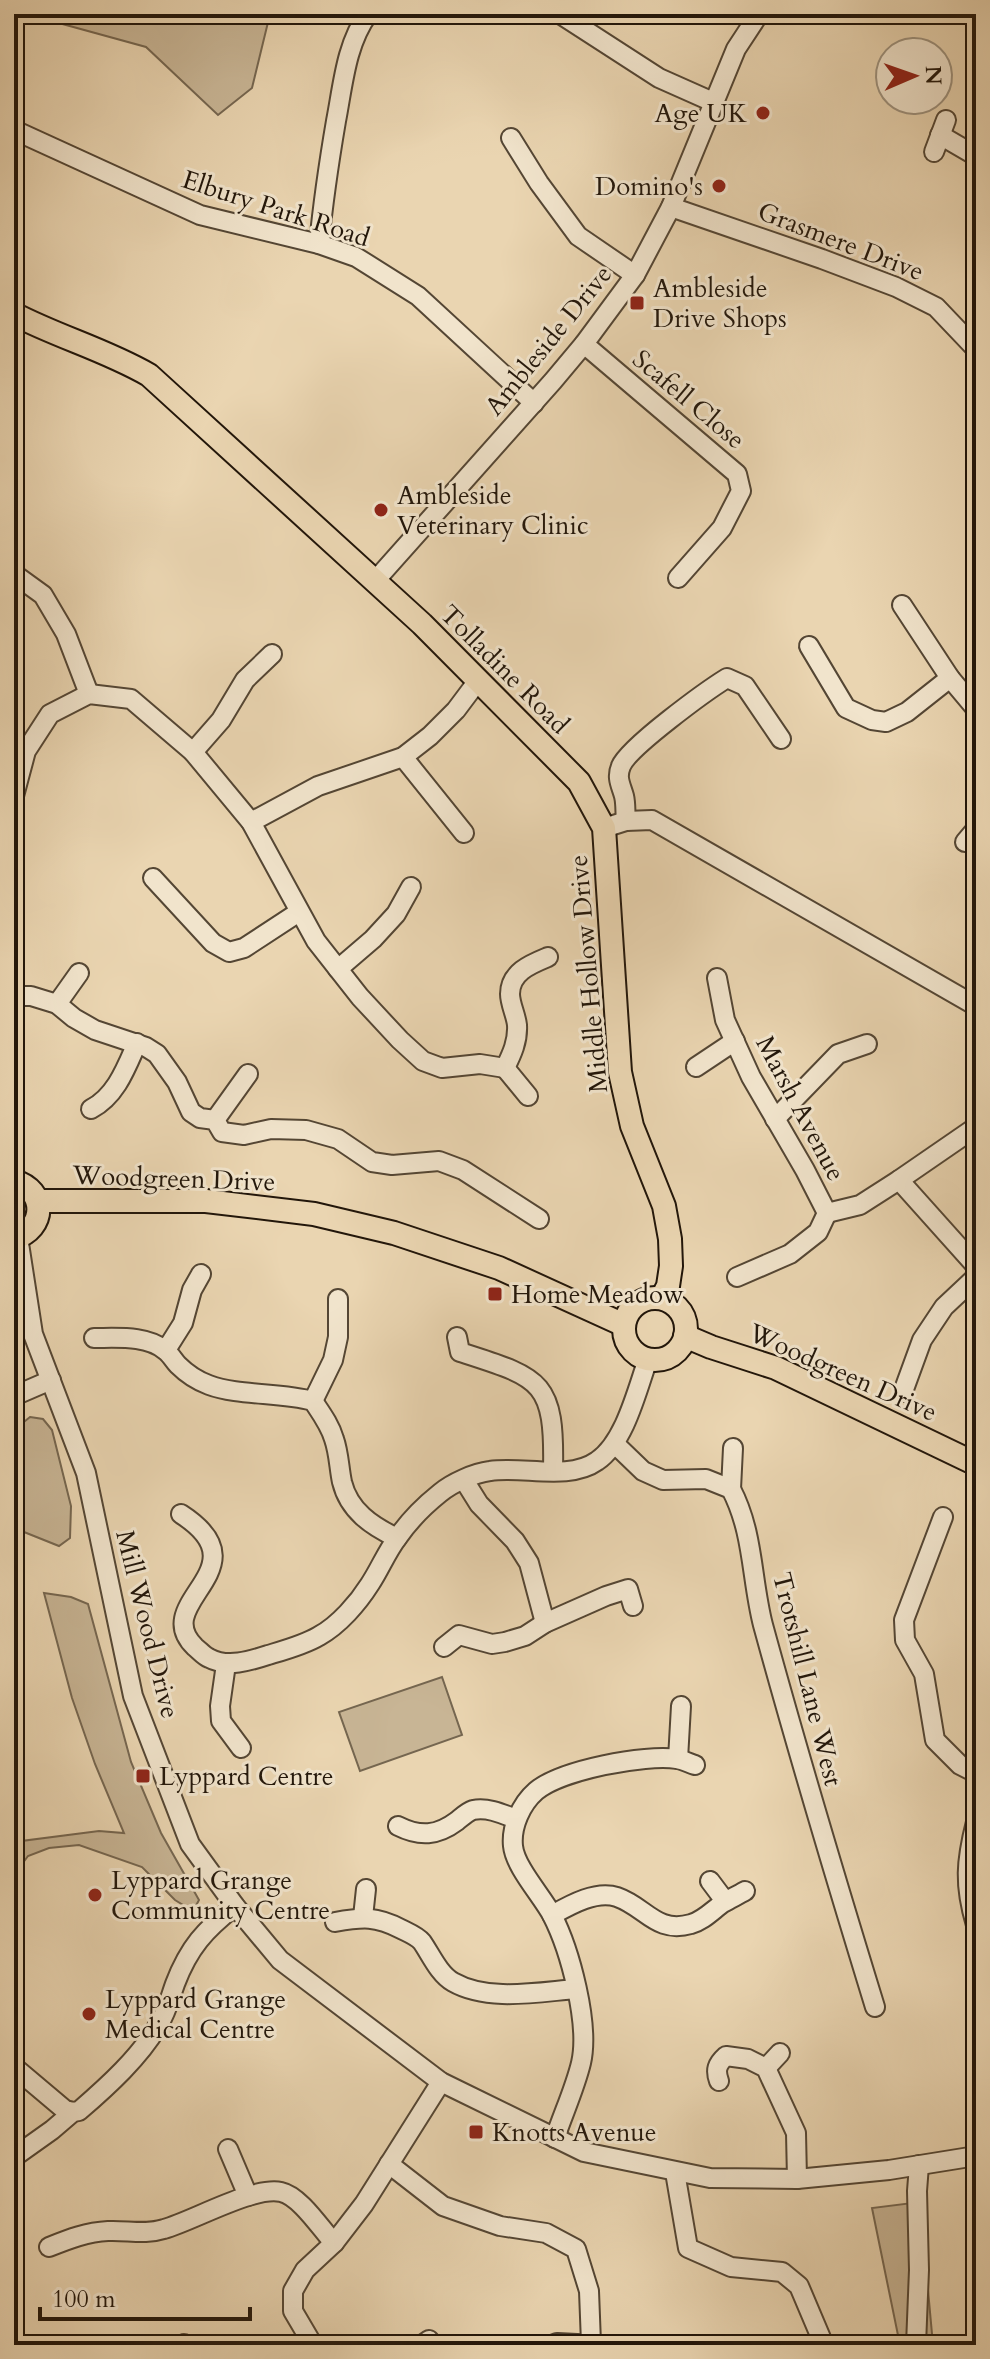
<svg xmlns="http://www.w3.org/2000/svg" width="990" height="2359" viewBox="0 0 990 2359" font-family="Cardo,serif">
<rect width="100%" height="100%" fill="#ead5b1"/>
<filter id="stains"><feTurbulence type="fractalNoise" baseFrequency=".0025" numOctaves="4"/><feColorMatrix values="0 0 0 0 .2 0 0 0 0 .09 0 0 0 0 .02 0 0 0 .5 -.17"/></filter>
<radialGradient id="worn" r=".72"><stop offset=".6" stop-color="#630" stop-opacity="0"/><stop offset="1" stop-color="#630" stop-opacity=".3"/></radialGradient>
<g fill="#c8b595" stroke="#756650" stroke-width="2">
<path d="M26,14H270L252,88L218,115L146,47Z"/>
<path d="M30,1417L43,1419L52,1430L71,1506L70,1538L59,1546L14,1528V1430Z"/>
<path d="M44,1593L71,1597L88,1604L131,1762L161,1833L199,1900L193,1911L175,1900L142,1867L79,1845L49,1848L28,1856L14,1875V1842L99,1831L124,1833L95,1764L72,1698Z"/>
<path d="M442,1677L462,1735L360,1771L339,1712Z"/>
<path d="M920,2202L933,2345H900L872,2208Z"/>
</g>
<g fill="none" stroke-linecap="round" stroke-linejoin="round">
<defs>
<g id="minor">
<path d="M560,14L659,78L713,102"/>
<path d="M14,130L200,215L319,244L356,257L418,296L534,403"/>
<path d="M940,135L976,156"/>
<path d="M511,138L539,183L578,236L635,275"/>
<path d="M934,152L946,120"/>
<path d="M671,207L822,259L896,287L936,307L976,349"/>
<path d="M319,244C323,203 329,162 336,121C343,85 346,44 368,14"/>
<path d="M584,344L737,474L741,491L722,528L678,578"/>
<path d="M14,574L43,595L66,634L89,694"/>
<path d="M374,582L553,381L584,344L635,275L671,207L736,49L759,14"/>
<path d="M902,605L950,678L976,709"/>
<path d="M809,646L846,708L872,720L886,722L907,712L950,678"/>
<path d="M193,752L221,720L245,680L272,654"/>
<path d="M403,757L464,833"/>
<path d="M14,796L26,751L50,714L89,694L131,699L193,752L251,822L316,941L360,997L400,1040L423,1061L442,1068L480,1064L505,1068C512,1054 518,1041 517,1025C516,1015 510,1004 510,994C510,972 531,964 548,957"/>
<path d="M626,821C625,813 626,804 624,796C621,785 616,778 621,766C629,747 706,691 727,678L745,686L781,739"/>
<path d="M251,822L318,786L403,757L430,736L456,710L477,682"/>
<path d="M604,828L626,821L652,820L976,1006"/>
<path d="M965,842L976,829"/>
<path d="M153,878L213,943L229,952L244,948L299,912"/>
<path d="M338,969L373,939L396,914L411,887"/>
<path d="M717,978L725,1020L751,1077L805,1170L827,1213L860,1205L899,1180L976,1266"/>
<path d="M14,996H31L57,1004L74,1018L95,1030L146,1047L157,1054L177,1082L191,1112L200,1118L215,1120L222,1132L244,1135L271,1129L306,1130L338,1139L372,1162L392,1165L439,1161L463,1170L539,1219"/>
<path d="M57,1004L79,973"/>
<path d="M696,1067L735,1041"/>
<path d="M505,1068L528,1096"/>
<path d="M91,1109C116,1096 126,1068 137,1043"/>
<path d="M775,1119L838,1054L867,1044"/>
<path d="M215,1120L248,1074"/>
<path d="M899,1180L976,1127"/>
<path d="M18,1237L33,1334L86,1473L133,1696L190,1844L235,1906L280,1960L441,2082L584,2152L710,2178L797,2179L889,2170L976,2156"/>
<path d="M737,1277L790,1254L818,1232L827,1213"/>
<path d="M457,1337L460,1352C541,1378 555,1380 553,1470"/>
<path d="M94,1338C117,1338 148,1335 166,1351C171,1355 174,1361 178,1365C186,1373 198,1381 209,1385C238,1396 280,1392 313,1401C321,1413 330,1425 334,1439C339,1453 339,1468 342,1482C349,1511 372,1526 397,1538"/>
<path d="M166,1350L183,1323L192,1290L201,1274"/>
<path d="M903,1392L922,1340L944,1307L976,1277"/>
<path d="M14,1396L51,1380"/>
<path d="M313,1401L333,1360L338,1337V1299"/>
<path d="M615,1444L643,1471L663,1480L706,1479L731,1489C754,1533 751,1578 763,1625C798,1753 836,1880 875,2007"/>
<path d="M464,1480L479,1504L515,1541L529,1563L545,1623"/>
<path d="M731,1489L733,1448"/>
<path d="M181,1514C266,1569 148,1602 195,1647C200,1651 204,1656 209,1658C227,1668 250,1661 268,1655C285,1650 304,1645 319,1636C339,1625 358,1603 370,1584C380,1569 387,1551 398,1537C409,1521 425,1505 440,1493C452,1483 474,1473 490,1471C523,1466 569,1481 597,1461C625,1442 637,1390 648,1359"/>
<path d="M943,1517L904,1620L905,1640L924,1674L935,1740L960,1765L976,1773"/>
<path d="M444,1647L459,1635L492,1644L505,1642L525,1636L545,1623L606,1596L628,1589L633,1606"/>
<path d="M226,1664L220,1706L221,1721L241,1748"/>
<path d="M678,1759L681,1706"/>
<path d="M976,1822C966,1861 964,1885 976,1925"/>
<path d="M398,1826C420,1837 437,1836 457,1821C462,1817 467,1812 473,1810C488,1807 503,1814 516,1819"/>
<path d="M710,1881L725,1901"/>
<path d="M552,1915C570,1905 596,1890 617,1897C646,1907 656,1934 691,1924C703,1921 713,1910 723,1903C730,1899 738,1895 745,1891"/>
<path d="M363,1917L366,1889"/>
<path d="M335,1922C363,1917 376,1916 401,1929C409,1933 417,1936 422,1942C431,1955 439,1974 453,1982C488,2002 538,1992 576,1989"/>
<path d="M14,2067L65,2110L73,2112"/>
<path d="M766,2068L780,2053"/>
<path d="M719,2081C715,2070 717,2064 726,2056L748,2059L766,2068L796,2133L797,2179"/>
<path d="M555,2138C563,2114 575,2088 581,2063C590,2024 570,1950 552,1915C542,1896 515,1867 513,1846C511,1827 521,1804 536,1791C561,1770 645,1754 677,1759C683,1760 689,1763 695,1765"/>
<path d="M228,2149L248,2196"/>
<path d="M14,2157L52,2130L73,2112L79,2111C108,2086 140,2057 159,2024C167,2011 170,1998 175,1984C189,1947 205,1930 235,1906"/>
<path d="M389,2164L443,2206L500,2226L546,2233L576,2249L589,2291L591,2343"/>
<path d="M675,2172L688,2248L731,2267L782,2272L799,2286L824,2345"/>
<path d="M49,2247C69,2239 87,2232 108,2231C127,2230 145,2235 164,2229C193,2221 253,2186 281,2192C300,2196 321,2229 334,2243"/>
<path d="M182,2345L184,2344"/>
<path d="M313,2345L293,2311V2291L305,2270L334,2243L364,2204L441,2082"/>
<path d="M422,2345L429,2340"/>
<path d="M552,2345L557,2343L597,2345"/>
<path d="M916,2345L919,2270L917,2191L919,2165"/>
</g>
<g id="major">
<path d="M14,314C58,337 106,350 149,375L422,624L579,782L604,828L620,1072L632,1126L664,1206L670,1239L671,1266L668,1286L662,1298"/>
<path d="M14,1181C47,1190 46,1229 14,1238"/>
<path d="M38,1201H206L314,1214L394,1233L499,1268L624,1325"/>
<circle cx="655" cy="1329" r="31"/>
<path d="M685,1336L711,1347L776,1368L976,1464"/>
</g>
</defs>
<use href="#minor" stroke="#544634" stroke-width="22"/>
<use href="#major" stroke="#22160a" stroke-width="26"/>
<use href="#minor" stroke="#f1e4cc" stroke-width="18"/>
<use href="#major" stroke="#ead5b1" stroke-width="22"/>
</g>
<g fill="#8f2418" stroke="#f1e4cc" stroke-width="3">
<circle cx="763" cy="113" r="8"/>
<circle cx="719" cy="186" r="8"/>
<rect x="629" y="295" width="16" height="16" rx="4"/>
<circle cx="381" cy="510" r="8"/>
<rect x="487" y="1286" width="16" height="16" rx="4"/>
<rect x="135" y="1768" width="16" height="16" rx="4"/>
<circle cx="95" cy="1895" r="8"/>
<circle cx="89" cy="2014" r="8"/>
<rect x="468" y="2124" width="16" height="16" rx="4"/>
</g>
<g text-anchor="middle" stroke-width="6" stroke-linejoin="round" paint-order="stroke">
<g font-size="26" fill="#22160a" stroke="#f1e4cc" text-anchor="start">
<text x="747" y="122" text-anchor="end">Age UK</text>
<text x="703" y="195" text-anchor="end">Domino's</text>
<text x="653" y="297">Ambleside<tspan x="653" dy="30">Drive Shops</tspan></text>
<text x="397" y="504">Ambleside<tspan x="397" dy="30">Veterinary Clinic</tspan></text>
<text x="511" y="1303">Home Meadow</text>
<text x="159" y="1785">Lyppard Centre</text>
<text x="111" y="1889">Lyppard Grange<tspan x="111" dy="30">Community Centre</tspan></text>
<text x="105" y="2008">Lyppard Grange<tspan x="105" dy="30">Medical Centre</tspan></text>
<text x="492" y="2141">Knotts Avenue</text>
</g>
<g font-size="26" fill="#22160a" stroke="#f1e4cc">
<text transform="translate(276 208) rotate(18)" y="9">Elbury Park Road</text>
<text transform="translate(841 241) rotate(21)" y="9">Grasmere Drive</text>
<text transform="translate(548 340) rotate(-51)" y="9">Ambleside Drive</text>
<text transform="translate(689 399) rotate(40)" y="9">Scafell Close</text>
<text transform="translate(505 669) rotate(45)" y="9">Tolladine Road</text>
<text transform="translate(588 974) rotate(-95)" y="9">Middle Hollow Drive</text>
<text transform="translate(801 1108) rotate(62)" y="9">Marsh Avenue</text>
<text transform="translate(174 1178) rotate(2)" y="9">Woodgreen Drive</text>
<text transform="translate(843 1372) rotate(24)" y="9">Woodgreen Drive</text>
<text transform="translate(148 1624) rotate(76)" y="9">Mill Wood Drive</text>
<text transform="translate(808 1679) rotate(76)" y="9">Trotshill Lane West</text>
</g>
</g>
<rect width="990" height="2359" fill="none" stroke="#ead5b1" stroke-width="48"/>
<rect x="16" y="16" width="958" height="2327" fill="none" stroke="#22160a" stroke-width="4"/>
<rect x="24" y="24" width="942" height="2311" fill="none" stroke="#22160a" stroke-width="2"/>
<g transform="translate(914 76) rotate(88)"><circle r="38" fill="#f1e4cc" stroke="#9e927e" stroke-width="2"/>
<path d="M0-6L14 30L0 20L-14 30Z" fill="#8f2418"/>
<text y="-12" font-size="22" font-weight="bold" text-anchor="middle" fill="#22160a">N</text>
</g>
<path d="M40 2307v12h210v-12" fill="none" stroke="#22160a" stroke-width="4"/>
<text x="52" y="2307" font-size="24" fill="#22160a" stroke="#f1e4cc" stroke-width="6" paint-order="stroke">100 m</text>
<rect width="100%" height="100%" filter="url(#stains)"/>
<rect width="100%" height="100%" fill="url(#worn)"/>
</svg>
